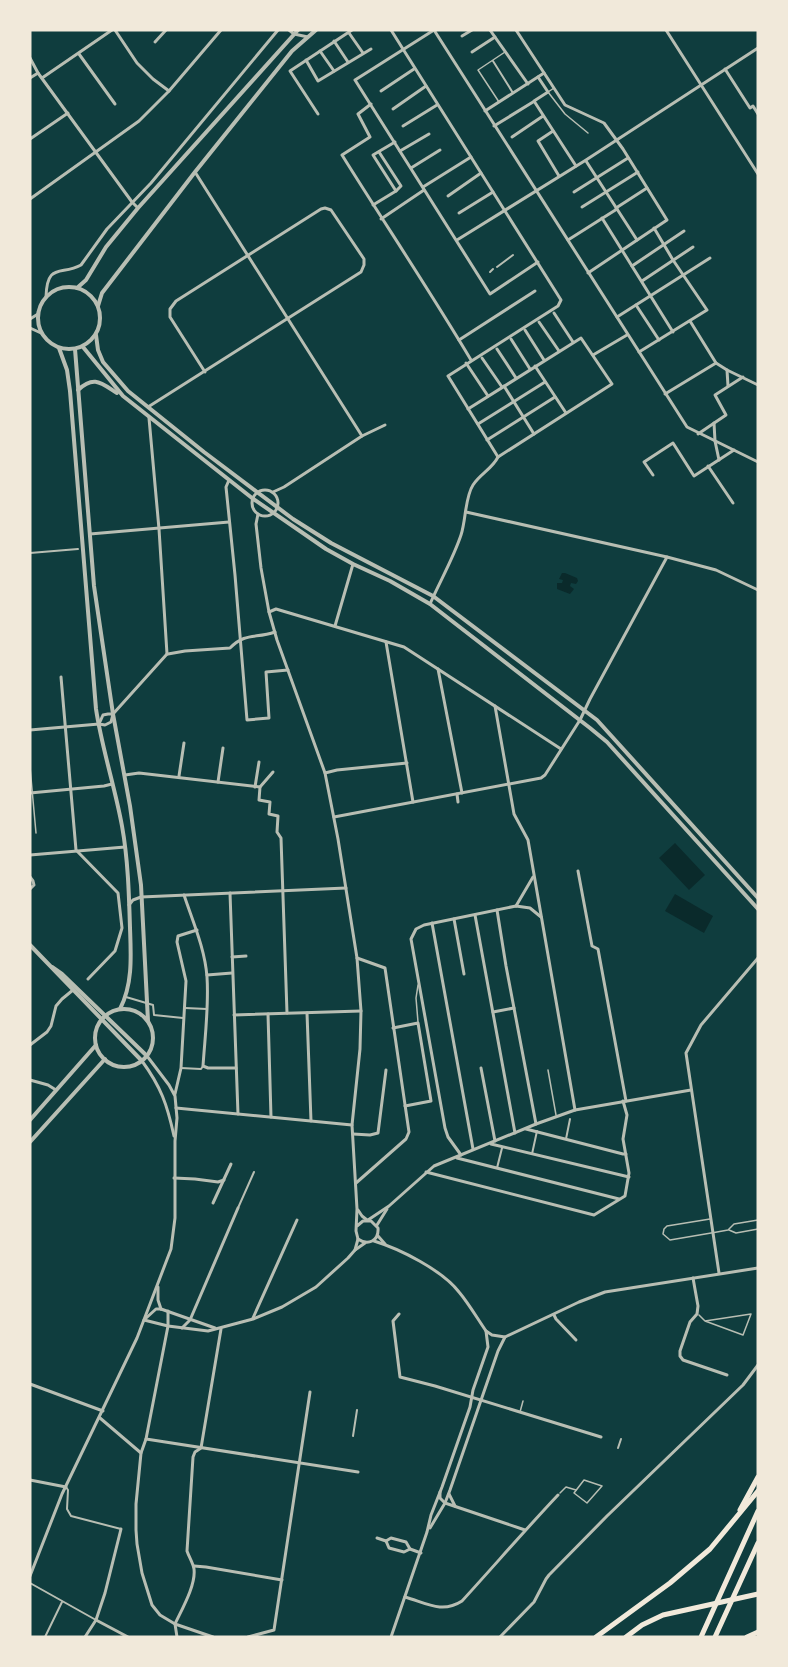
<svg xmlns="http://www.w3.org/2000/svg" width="788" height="1667" viewBox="0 0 788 1667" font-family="'Fira Sans',sans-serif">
<rect width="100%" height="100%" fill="#0f3d3e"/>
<g fill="#0a2a2b">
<path d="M562,573H565L577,578L578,581L576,584L571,583L570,586L574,589L570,594L557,589V583H562L563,580L559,579Z"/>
<path d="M675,843L705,875L689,890L659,858Z"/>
<path d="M675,894L713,916L704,933L665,911Z"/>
</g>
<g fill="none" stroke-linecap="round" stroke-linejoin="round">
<g stroke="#b8beb3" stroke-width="1.5">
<path d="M554,88L548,92L565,114L588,133"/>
<path d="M499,102L478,70L505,52"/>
<path d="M30,767L36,833"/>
<path d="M418,985L416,998L418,1022"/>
<path d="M548,1070L556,1115"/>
<path d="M710,1219L667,1226L664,1229L663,1234L670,1240L717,1232L728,1230L734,1224L758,1220"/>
<path d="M729,1230L736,1233L758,1229"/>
<path d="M699,1315L705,1321L743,1335L751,1314L705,1321"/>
<path d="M520,1412L523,1401"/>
<path d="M584,1480L602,1486L587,1503L574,1493Z"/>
<path d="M560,1493L566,1487L576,1490"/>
</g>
<g stroke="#b8beb3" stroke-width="2">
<path d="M493,61L513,93"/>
<path d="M497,267L513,255"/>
<path d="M490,272L493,269"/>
<path d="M30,553L78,549"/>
<path d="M126,997L153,1005L154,1015L183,1018"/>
<path d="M185,1008L207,1009"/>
<path d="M181,1068L201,1069L203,1066"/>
<path d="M566,1139L570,1119"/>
<path d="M532,1154L537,1131"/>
<path d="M497,1168L502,1148"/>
<path d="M238,1208L254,1172"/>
<path d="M353,1436L357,1410"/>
<path d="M618,1448L621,1439"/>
<path d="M66,1487L68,1490L67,1509L71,1516L121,1529"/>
<path d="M30,1583L96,1620"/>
<path d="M45,1637L62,1602"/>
</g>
<g stroke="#b8beb3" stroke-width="3">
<path d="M115,30L137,63L153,79L169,91"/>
<path d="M289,30L294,34L308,37"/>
<path d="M391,30L561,300L558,306L448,376L498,457"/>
<path d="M434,30L687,427L758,462"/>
<path d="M434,30L355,80L490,294L538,262"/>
<path d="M490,30L528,84"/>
<path d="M516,30L565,105L604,123L623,149L667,220L588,273"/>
<path d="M666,30L758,174"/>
<path d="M349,33L363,53"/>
<path d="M462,36L472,30"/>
<path d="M334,41L348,62"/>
<path d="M155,42L166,30"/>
<path d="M320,51L334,71"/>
<path d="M472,52L495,37"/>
<path d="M79,54L115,104"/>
<path d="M30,58L38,73L132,202L138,208"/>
<path d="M306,60L318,81L371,49"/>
<path d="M725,69L750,108L753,106L758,114"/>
<path d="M538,77L548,92L534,101L576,166"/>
<path d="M30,78L38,73"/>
<path d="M42,78L112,30"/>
<path d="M381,91L414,69"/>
<path d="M371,104L358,114L370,137L342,155C385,224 430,291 471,360"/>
<path d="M393,109L426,86"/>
<path d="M485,111L544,73"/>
<path d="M318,114L290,71L352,30"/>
<path d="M403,126L437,105"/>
<path d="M494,126L533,102"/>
<path d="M553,131L538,141L559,176"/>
<path d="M512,137L543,116"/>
<path d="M30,139L68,113"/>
<path d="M400,151L429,134"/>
<path d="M379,152L401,186L396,191"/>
<path d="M586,161L637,240"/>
<path d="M411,168L440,150"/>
<path d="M195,172L362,436"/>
<path d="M423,187L471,157"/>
<path d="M574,192L628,158"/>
<path d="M448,196L481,173"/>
<path d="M30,199L139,121L169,91L221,30"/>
<path d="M373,205L396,191L373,155L395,142"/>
<path d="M582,207L638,172"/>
<path d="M616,208L647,188"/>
<path d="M459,213L493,192"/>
<path d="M602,218L673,332"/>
<path d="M381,219L424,190"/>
<path d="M457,240L586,160L758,48"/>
<path d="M568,240L617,209"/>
<path d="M632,266L684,231"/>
<path d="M642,281L693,247"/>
<path d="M46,297C47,262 61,276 81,265L107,229L151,183L278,30"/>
<path d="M636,305L659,340"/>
<path d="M554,313L573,342"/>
<path d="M617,317L710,258"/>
<path d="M30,319L38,314"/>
<path d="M690,321L716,363L727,370L758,385"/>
<path d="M539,322L559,351"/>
<path d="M30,328L41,333"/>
<path d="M525,330L544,360"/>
<path d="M511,339L530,369"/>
<path d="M459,340L535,291"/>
<path d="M497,349L516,378"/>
<path d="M639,352L707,310L673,260L654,228"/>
<path d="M593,355L627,335"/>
<path d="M482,358L502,387"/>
<path d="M466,363L488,396"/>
<path d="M535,366L566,413"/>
<path d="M727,370L728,386"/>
<path d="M504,386L534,434"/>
<path d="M665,394L716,363"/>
<path d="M148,407L361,272L364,265V259L331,210L325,208L321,209L176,301L170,309V317L205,372"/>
<path d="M149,418L159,529L167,654"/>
<path d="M714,423L715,441L719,460"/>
<path d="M478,424L545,382"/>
<path d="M698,434L726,415L715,395L743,377"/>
<path d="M487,440L555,397"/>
<path d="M708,466L733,503"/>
<path d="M653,475L644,462L673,443L694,476L734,450"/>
<path d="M229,480L226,487L235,575L247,720L269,718L266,672L288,670"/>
<circle cx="265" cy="503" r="13"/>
<path d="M273,492L284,487L362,436L385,425"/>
<path d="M466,512L667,557L716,570L758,590"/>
<path d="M258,514L256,524L261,568L269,612L277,640L325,773L338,839L357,958L361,1011L360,1049L352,1125L357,1209L356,1231L358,1239C368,1246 379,1241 378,1228L371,1221H363L357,1226"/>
<path d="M90,534L229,522"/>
<path d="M430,604C440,581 453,559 461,535C466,520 465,497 473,485C480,474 492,469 498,457L612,384L581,338L468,409"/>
<path d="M269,612L276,609L404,647L561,749"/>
<path d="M335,626L353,564"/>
<path d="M386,642L413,802"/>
<path d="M168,654L185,651L230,648C246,632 255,639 275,632"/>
<path d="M438,669L462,793"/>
<path d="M61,677L76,850L118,893L122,928L115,951L88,979"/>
<path d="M495,706L514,814L528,840L575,1110"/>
<path d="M108,714H113L111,722L105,725L99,724L103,715Z"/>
<path d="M113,714L167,654"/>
<path d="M30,730L99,724"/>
<path d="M273,772L260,787L259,800L270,802L269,814L278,816L277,832L281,838L287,1013"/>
<path d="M325,773L337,770L407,763"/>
<path d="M125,775L139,773L260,787"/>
<path d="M179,776L184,743"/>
<path d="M218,782L223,748"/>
<path d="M255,787L259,762"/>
<path d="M30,793L104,786L112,784"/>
<path d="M457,794L458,802"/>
<path d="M334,817L541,778L545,775L580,720L590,699L667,557"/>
<path d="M30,855L125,847"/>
<path d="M578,871L592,946L598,949L626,1101"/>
<path d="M30,877L33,881L34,885L30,889"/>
<path d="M230,893L238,1114"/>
<path d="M184,895C193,922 205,949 207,977C209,1006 205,1036 203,1066L208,1068H236"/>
<path d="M129,905L133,900L141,897L346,888"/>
<path d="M516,906L533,877"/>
<path d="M497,910L506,966L536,1124"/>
<path d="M475,915L515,1133"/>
<path d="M454,919L464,974"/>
<path d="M432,923L473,1149"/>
<path d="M232,957L246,956"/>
<path d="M207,975L232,973"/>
<path d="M493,1012L514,1008"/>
<path d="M307,1013L311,1121"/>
<path d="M268,1014L271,1117"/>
<path d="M234,1015L361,1011"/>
<path d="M393,1028L418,1023L431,1101L405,1106"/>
<path d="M30,1045L47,1032L51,1026L56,1006L62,999L73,990"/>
<path d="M142,1061C161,1087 167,1104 174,1136"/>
<path d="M481,1068L495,1141"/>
<path d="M30,1080L48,1085L56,1090"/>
<path d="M175,1094L181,1068L186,981L177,942L178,936L197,930"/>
<path d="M176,1108L352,1125"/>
<path d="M526,1129L623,1154H626"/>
<path d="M353,1134L370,1135L378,1133L386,1070"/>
<path d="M491,1144L629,1177"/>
<path d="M461,1155L448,1137L445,1128L411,939L416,929L424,925L516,906L530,908L541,917"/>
<path d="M457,1158L619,1199"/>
<path d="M426,1172L594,1215L625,1196L629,1173L623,1139L627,1115L623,1101"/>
<path d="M174,1178L195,1179L218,1182L224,1180"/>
<path d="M356,1183L406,1139L409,1132L385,968L357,958"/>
<path d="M213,1203L231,1164"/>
<path d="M358,1210L362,1216L367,1220"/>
<path d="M368,1220L389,1206L434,1166L536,1124L575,1110L691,1090"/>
<path d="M377,1225L387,1209"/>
<path d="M378,1236L385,1244"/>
<path d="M374,1241C400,1249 442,1270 459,1292C469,1304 477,1318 486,1331L492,1335L505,1337L579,1302L605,1292L758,1268"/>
<path d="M355,1250L358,1239"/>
<path d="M719,1273L686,1053L701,1025L758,958"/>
<path d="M693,1278L698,1306L697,1314L690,1322L680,1351V1356L683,1360L727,1375"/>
<path d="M158,1287V1300L161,1309"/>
<path d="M161,1309L215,1328"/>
<path d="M168,1311V1326L146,1439L141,1453L136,1504V1530L137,1544L142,1573L152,1605L160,1615L175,1624L177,1637"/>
<path d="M399,1314L393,1321L400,1377L435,1386L601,1437"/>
<path d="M554,1315L556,1319L576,1340"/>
<path d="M253,1318L297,1220"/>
<path d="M145,1319L156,1309H161"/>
<path d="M144,1320L168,1326L208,1331L253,1319L282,1307L316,1287L348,1258L355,1250L365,1243"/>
<path d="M182,1328L190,1320L238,1208"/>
<path d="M30,1384L103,1411"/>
<path d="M100,1418L141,1453"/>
<path d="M146,1439L358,1472"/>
<path d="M30,1480L66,1487"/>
<path d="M440,1492V1498L445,1503L525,1530"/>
<path d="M449,1494L455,1506"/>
<path d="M430,1528L445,1503L450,1490L498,1351L505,1337"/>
<path d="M377,1538L386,1541L391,1538L406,1542L410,1549"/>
<path d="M386,1541L389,1548L404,1552L410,1549L421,1553"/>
<path d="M194,1566L206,1567L282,1580"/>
<path d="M30,1576L62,1494L137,1338L171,1249L175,1218V1141L177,1118L175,1096L169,1085L147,1056"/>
<path d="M405,1597C426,1603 442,1614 462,1601C494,1566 525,1530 558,1495"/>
<path d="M96,1620L128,1637"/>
<path d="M85,1637L96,1620L105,1593L121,1529"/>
<path d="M213,1637L175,1624C182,1609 196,1585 194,1569C193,1563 189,1557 187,1551L193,1457L195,1452L201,1448L221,1329"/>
<path d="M248,1637L274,1630L310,1392"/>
<path d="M391,1637L427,1532L431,1515L442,1487L470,1407L473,1390L488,1347L486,1331"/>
<path d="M500,1637L534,1602L546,1579L549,1575L607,1516L743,1385L758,1365"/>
</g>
<g stroke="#b8beb3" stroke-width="4">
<circle cx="69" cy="318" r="31"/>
<path d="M77,288L86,280L106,247L138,208L298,30"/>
<path d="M98,306L102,293L195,172L292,51L316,30"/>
<path d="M96,335L98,350L103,362L128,391L204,452L293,519L331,543L433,596L597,720L758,898"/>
<path d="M83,347L123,396L252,498L326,549L353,564L390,581L430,604L590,728L607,742L758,909"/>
<path d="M59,348L67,370L70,391L96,709C102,749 115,787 122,826C128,859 129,894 130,928C131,955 133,984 120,1009"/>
<path d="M75,349L94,586L113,714L130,806L141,885L148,1021"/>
<path d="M78,390C94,375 101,383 117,393"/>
<path d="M30,945L142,1061"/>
<path d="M52,967L62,974L147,1056"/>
<circle cx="124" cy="1038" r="29"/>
<path d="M30,1120L96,1045"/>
<path d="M30,1142L105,1059"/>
</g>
<g stroke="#f1e9da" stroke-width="5">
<path d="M740,1510L758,1477"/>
<path d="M596,1637L670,1583L710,1549L758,1491"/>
<path d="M626,1637L642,1625L663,1615L758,1594"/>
<path d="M701,1637L758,1511"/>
<path d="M715,1637L758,1543"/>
<path d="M747,1637L758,1632"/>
</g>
</g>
<rect width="788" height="1667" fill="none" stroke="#f1e9da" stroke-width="63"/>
</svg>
